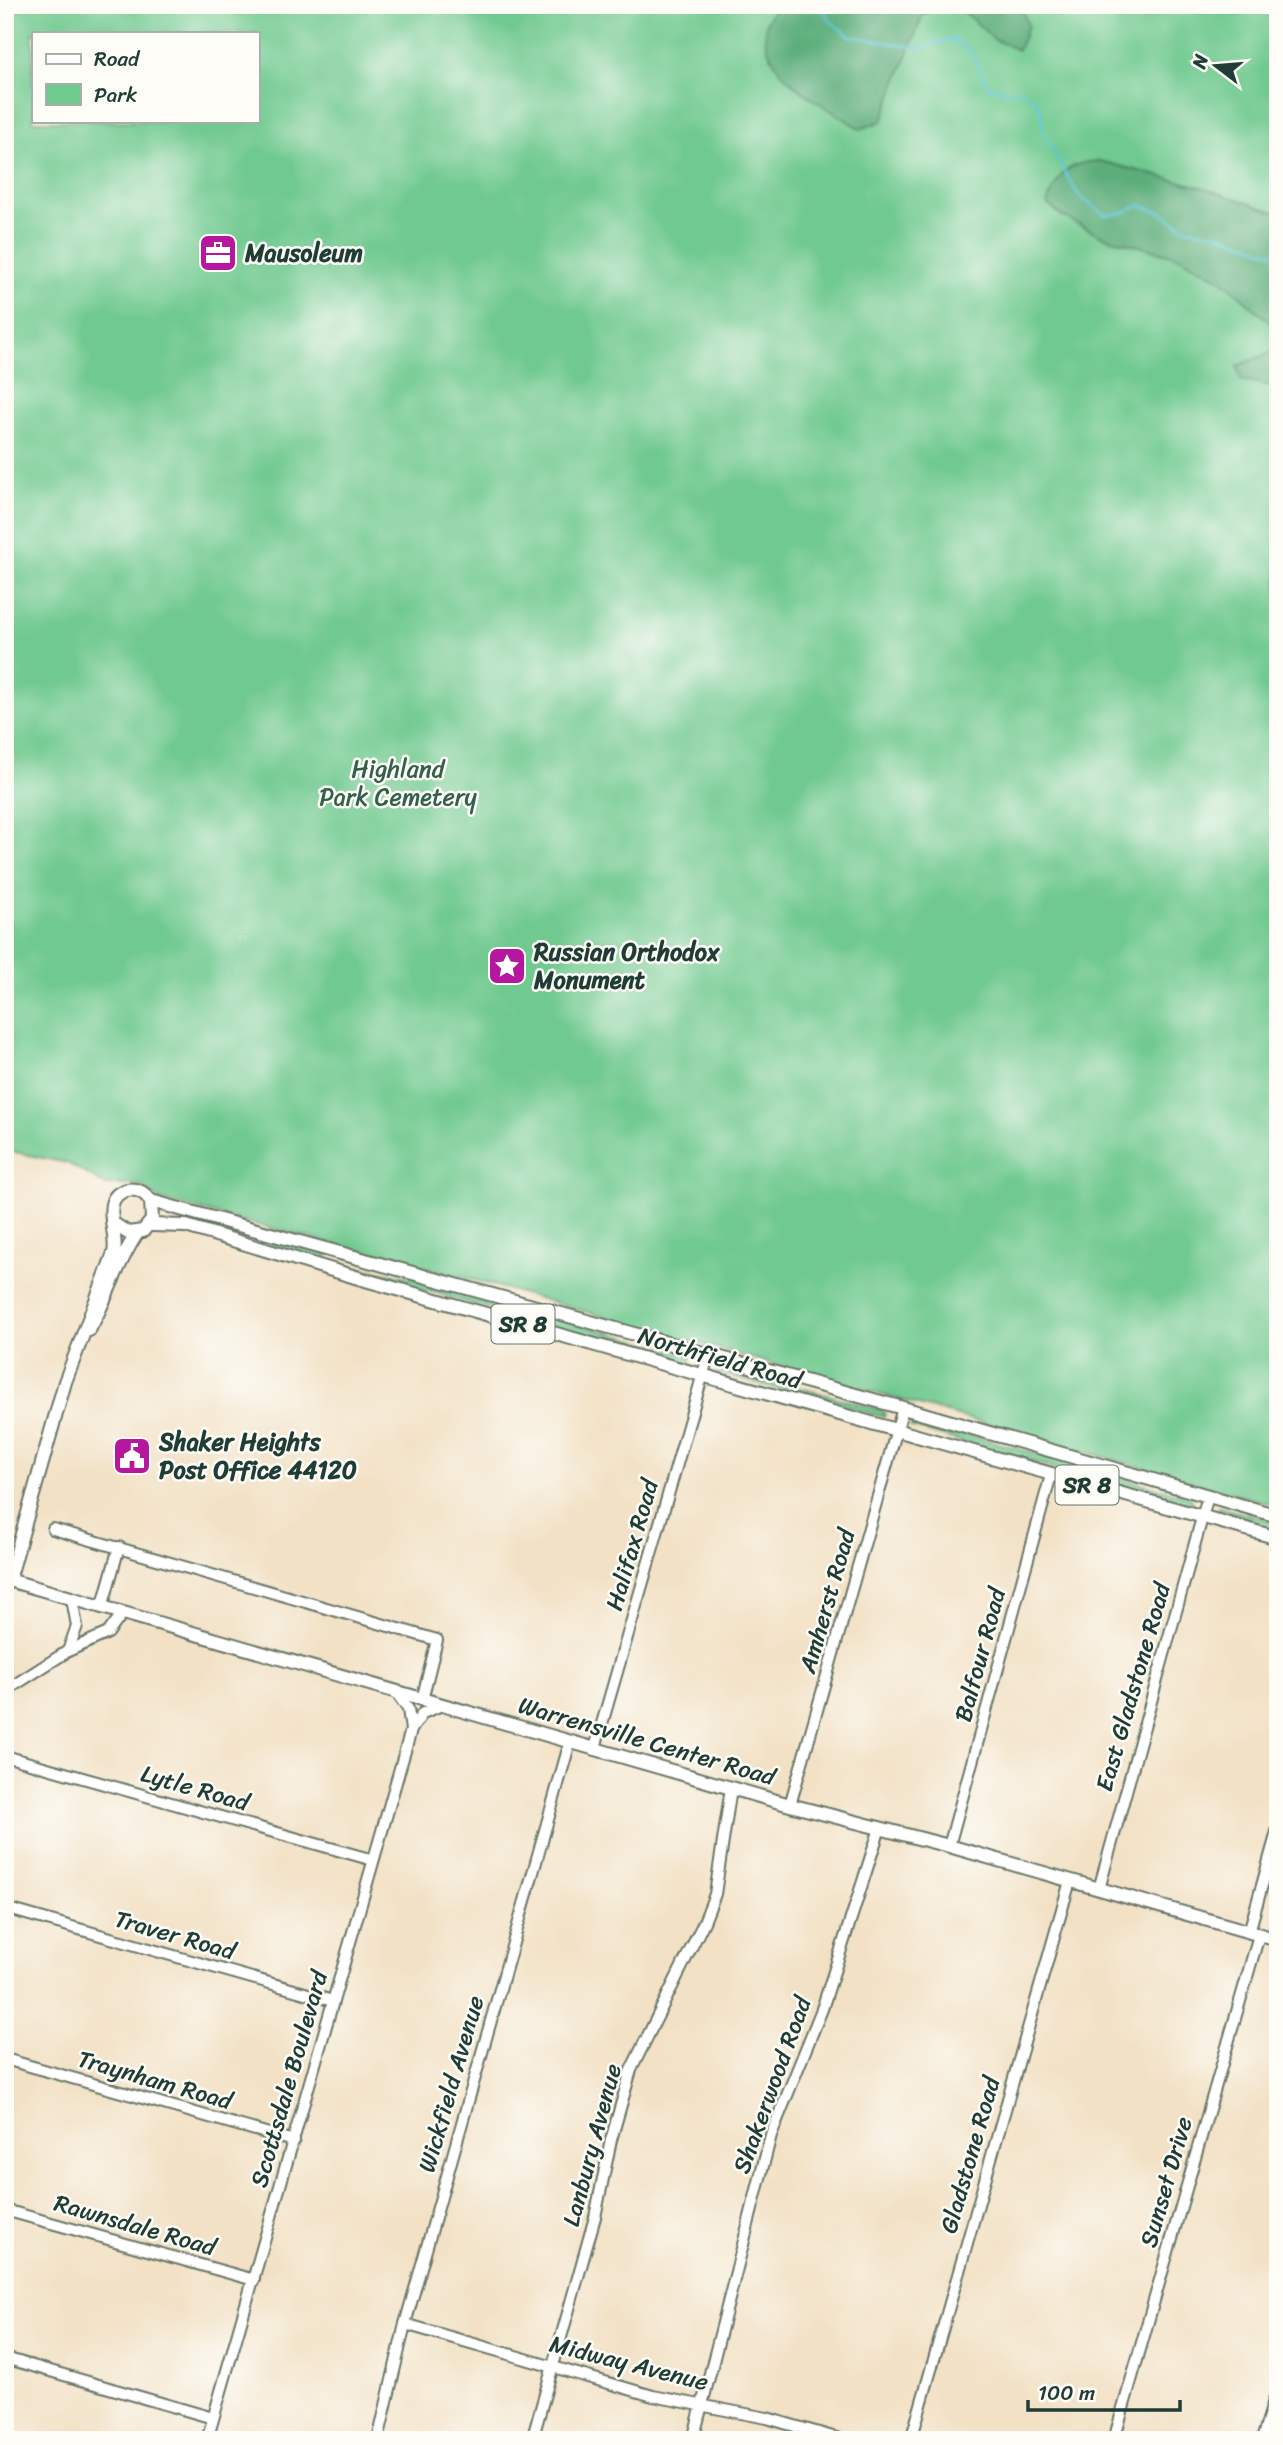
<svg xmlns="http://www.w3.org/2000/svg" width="1283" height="2445" viewBox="0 0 1283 2445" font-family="Sriracha,sans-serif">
<rect width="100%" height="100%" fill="#fdfcf7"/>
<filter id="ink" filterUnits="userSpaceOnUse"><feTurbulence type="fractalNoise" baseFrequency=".0143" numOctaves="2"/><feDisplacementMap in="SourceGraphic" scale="14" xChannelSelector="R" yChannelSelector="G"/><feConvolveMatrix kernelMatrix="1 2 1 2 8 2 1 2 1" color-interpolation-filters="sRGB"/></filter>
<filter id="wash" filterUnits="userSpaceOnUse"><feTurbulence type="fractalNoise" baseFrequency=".00686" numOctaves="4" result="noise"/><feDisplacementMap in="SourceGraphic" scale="28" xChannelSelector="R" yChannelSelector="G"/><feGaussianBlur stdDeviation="1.57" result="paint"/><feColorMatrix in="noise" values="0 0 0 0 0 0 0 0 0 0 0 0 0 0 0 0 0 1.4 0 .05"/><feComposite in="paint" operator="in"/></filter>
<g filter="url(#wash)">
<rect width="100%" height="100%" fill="#f2e1c5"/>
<g fill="#70c98f" stroke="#488362" stroke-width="2" fill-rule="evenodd">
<path d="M5,5H1278V1506L463,1277L160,1200L139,1185H106L67,1163L5,1150ZM33,33H257V121H33Z"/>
<path d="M183,1215L328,1254L326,1261L182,1219Z"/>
<path d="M359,1268L415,1278L692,1356L689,1364L359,1272Z"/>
<path d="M718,1366L882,1410L885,1413L884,1417L716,1372Z"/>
<path d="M912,1419L1190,1497L1193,1503L1187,1506L911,1427Z"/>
<path d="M1218,1507L1278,1522V1532L1219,1515Z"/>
</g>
<g fill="#5cad7a" stroke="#3e7557" stroke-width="2">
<path d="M777,5H941L923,14L882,121L860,129C824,104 758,76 766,24C767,17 774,12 777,5Z"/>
<path d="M957,5H1021L1028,26L1018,50L995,40Z"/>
<path d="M1100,161L1201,187L1278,213V329L1222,280L1179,257L1102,236L1062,216L1047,204C1058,174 1067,162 1100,161Z"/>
<path d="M1278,345V387L1241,380L1237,366L1271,353Z"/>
</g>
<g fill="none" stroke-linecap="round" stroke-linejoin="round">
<path stroke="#5ac4d4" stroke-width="2.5" d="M821,5L830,21L850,36L919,48L953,39L972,53L989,88L1023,92L1035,99L1042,113L1043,131L1069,180L1080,197L1105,215L1123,213L1139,205L1162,213L1186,229L1216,233L1278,255"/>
</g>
</g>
<g filter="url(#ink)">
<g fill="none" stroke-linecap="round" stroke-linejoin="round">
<defs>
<g id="minor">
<path d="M53,1529L437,1640L422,1700"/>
<path d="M102,1608L119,1547"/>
<path d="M68,1651L77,1626L72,1599"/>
<path d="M5,1691L68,1651L108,1633L122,1614"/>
<path d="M411,1730L423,1713L442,1705"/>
<path d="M595,1748L709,1353"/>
<path d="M5,1756L373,1860"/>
<path d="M790,1805L903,1408"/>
<path d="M949,1846L1051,1475"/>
<path d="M1099,1889L1208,1496"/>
<path d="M5,1908L333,2001"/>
<path d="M1249,1932L1278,1828"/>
<path d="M5,2059L294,2141"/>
<path d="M5,2210L254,2280"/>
<path d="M405,2324L653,2396L767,2418L843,2440"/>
<path d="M5,2358L213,2418"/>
<path d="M207,2440L411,1730L408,1709L396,1692"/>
<path d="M378,2440L405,2324L570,1742"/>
<path d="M532,2440L595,2217L611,2140L631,2070L704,1922L715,1894L731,1788"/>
<path d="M693,2440L771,2135L822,2009L880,1828"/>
<path d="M911,2440L1070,1881"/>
<path d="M1114,2440L1259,1935"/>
<path d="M1262,2440L1278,2387"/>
</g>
<g id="major">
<path d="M151,1201L903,1408L1278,1516"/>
<path d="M150,1225L186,1226L362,1279L1278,1538"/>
<path d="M89,1330C107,1299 117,1262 138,1232"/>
<path d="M5,1579L790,1805L949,1846L1278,1940"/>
<path d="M9,1580L65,1382L114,1253C119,1233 98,1197 127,1190C138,1188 145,1193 151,1201L152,1220L143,1231L128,1233L114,1224"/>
</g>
</defs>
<use href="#minor" stroke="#697667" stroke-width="14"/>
<use href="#major" stroke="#697667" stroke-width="16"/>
<use href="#minor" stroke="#fff" stroke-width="10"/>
<use href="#major" stroke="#fff" stroke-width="12"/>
</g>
</g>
<defs>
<symbol id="office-square" viewBox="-11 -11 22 22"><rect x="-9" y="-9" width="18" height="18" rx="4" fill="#b5179e" stroke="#fdfcf7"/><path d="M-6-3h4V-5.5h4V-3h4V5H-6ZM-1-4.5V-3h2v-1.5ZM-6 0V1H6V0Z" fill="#fff"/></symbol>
<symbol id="sight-square" viewBox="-11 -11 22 22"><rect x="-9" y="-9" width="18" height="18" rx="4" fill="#b5179e" stroke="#fdfcf7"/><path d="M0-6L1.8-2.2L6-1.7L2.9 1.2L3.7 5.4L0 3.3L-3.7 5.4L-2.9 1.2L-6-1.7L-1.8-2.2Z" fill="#fff"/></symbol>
<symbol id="civic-square" viewBox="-11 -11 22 22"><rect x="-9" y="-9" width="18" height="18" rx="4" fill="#b5179e" stroke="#fdfcf7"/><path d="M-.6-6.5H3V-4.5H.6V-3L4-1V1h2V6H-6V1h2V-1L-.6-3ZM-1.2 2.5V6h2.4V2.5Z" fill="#fff"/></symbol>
</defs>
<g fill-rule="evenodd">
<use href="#office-square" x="196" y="231" width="44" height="44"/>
<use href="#sight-square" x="485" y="944" width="44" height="44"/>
<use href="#civic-square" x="110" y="1434" width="44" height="44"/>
</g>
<g text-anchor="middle" stroke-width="5" stroke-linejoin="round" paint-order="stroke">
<g fill="#fdfcf7" stroke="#62766e" stroke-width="2">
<rect x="491.5" y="1304.5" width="63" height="39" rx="5"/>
<rect x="1055.5" y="1465.5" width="63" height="39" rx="5"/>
</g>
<g font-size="23" font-weight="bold" fill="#1f3d34">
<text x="523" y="1332">SR 8</text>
<text x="1087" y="1493">SR 8</text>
</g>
<g font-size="24" font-weight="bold" fill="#1f3d34" stroke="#fdfcf7" text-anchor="start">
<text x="245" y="261">Mausoleum</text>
<text x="534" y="960">Russian Orthodox<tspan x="534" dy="28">Monument</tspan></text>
<text x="159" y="1450">Shaker Heights<tspan x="159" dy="28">Post Office 44120</tspan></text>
</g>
<g font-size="24" fill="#33604b" stroke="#fdfcf7">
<text x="398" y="777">Highland<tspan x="398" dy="28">Park Cemetery</tspan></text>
</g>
<g font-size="24" fill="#1f3d34" stroke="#fdfcf7">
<text transform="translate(720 1358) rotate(16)" y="8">Northfield Road</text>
<text transform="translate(632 1545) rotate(-74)" y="8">Halifax Road</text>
<text transform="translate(827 1601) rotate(-74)" y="8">Amherst Road</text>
<text transform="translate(980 1655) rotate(-75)" y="8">Balfour Road</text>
<text transform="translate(1133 1687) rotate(-74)" y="8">East Gladstone Road</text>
<text transform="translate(647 1741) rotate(16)" y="8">Warrensville Center Road</text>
<text transform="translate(195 1788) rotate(16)" y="8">Lytle Road</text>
<text transform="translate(175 1935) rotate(16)" y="8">Traver Road</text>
<text transform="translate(289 2079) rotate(-74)" y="8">Scottsdale Boulevard</text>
<text transform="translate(155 2080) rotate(16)" y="8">Traynham Road</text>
<text transform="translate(451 2084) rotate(-74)" y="8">Wickfield Avenue</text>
<text transform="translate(772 2085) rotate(-70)" y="8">Shakerwood Road</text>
<text transform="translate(592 2145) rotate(-75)" y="8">Lanbury Avenue</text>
<text transform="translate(970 2155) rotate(-74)" y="8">Gladstone Road</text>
<text transform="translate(1166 2182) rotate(-74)" y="8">Sunset Drive</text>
<text transform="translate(135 2225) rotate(16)" y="8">Rawnsdale Road</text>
<text transform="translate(629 2363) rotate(14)" y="8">Midway Avenue</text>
</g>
</g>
<rect width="1283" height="2445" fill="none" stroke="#fdfcf7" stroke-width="28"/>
<rect x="32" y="32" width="228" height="91" fill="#fdfcf7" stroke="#a4b0a9" stroke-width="2"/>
<rect x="46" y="54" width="35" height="10" fill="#ffffff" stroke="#a4b0a9" stroke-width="2"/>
<text x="94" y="66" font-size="21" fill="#1f3d34">Road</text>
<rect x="46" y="84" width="35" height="21" fill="#70c98f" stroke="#a4b0a9" stroke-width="2"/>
<text x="94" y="102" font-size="21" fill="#1f3d34">Park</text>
<g transform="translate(1216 66) rotate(286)" stroke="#fdfcf7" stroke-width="5" paint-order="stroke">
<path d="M0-5L12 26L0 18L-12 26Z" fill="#1f3d34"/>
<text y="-10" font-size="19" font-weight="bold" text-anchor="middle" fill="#1f3d34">N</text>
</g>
<path d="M1028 2400v10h152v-10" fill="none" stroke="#1f3d34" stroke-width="3.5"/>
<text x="1038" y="2400" font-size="21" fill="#1f3d34" stroke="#fdfcf7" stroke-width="5" paint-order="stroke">100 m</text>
</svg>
